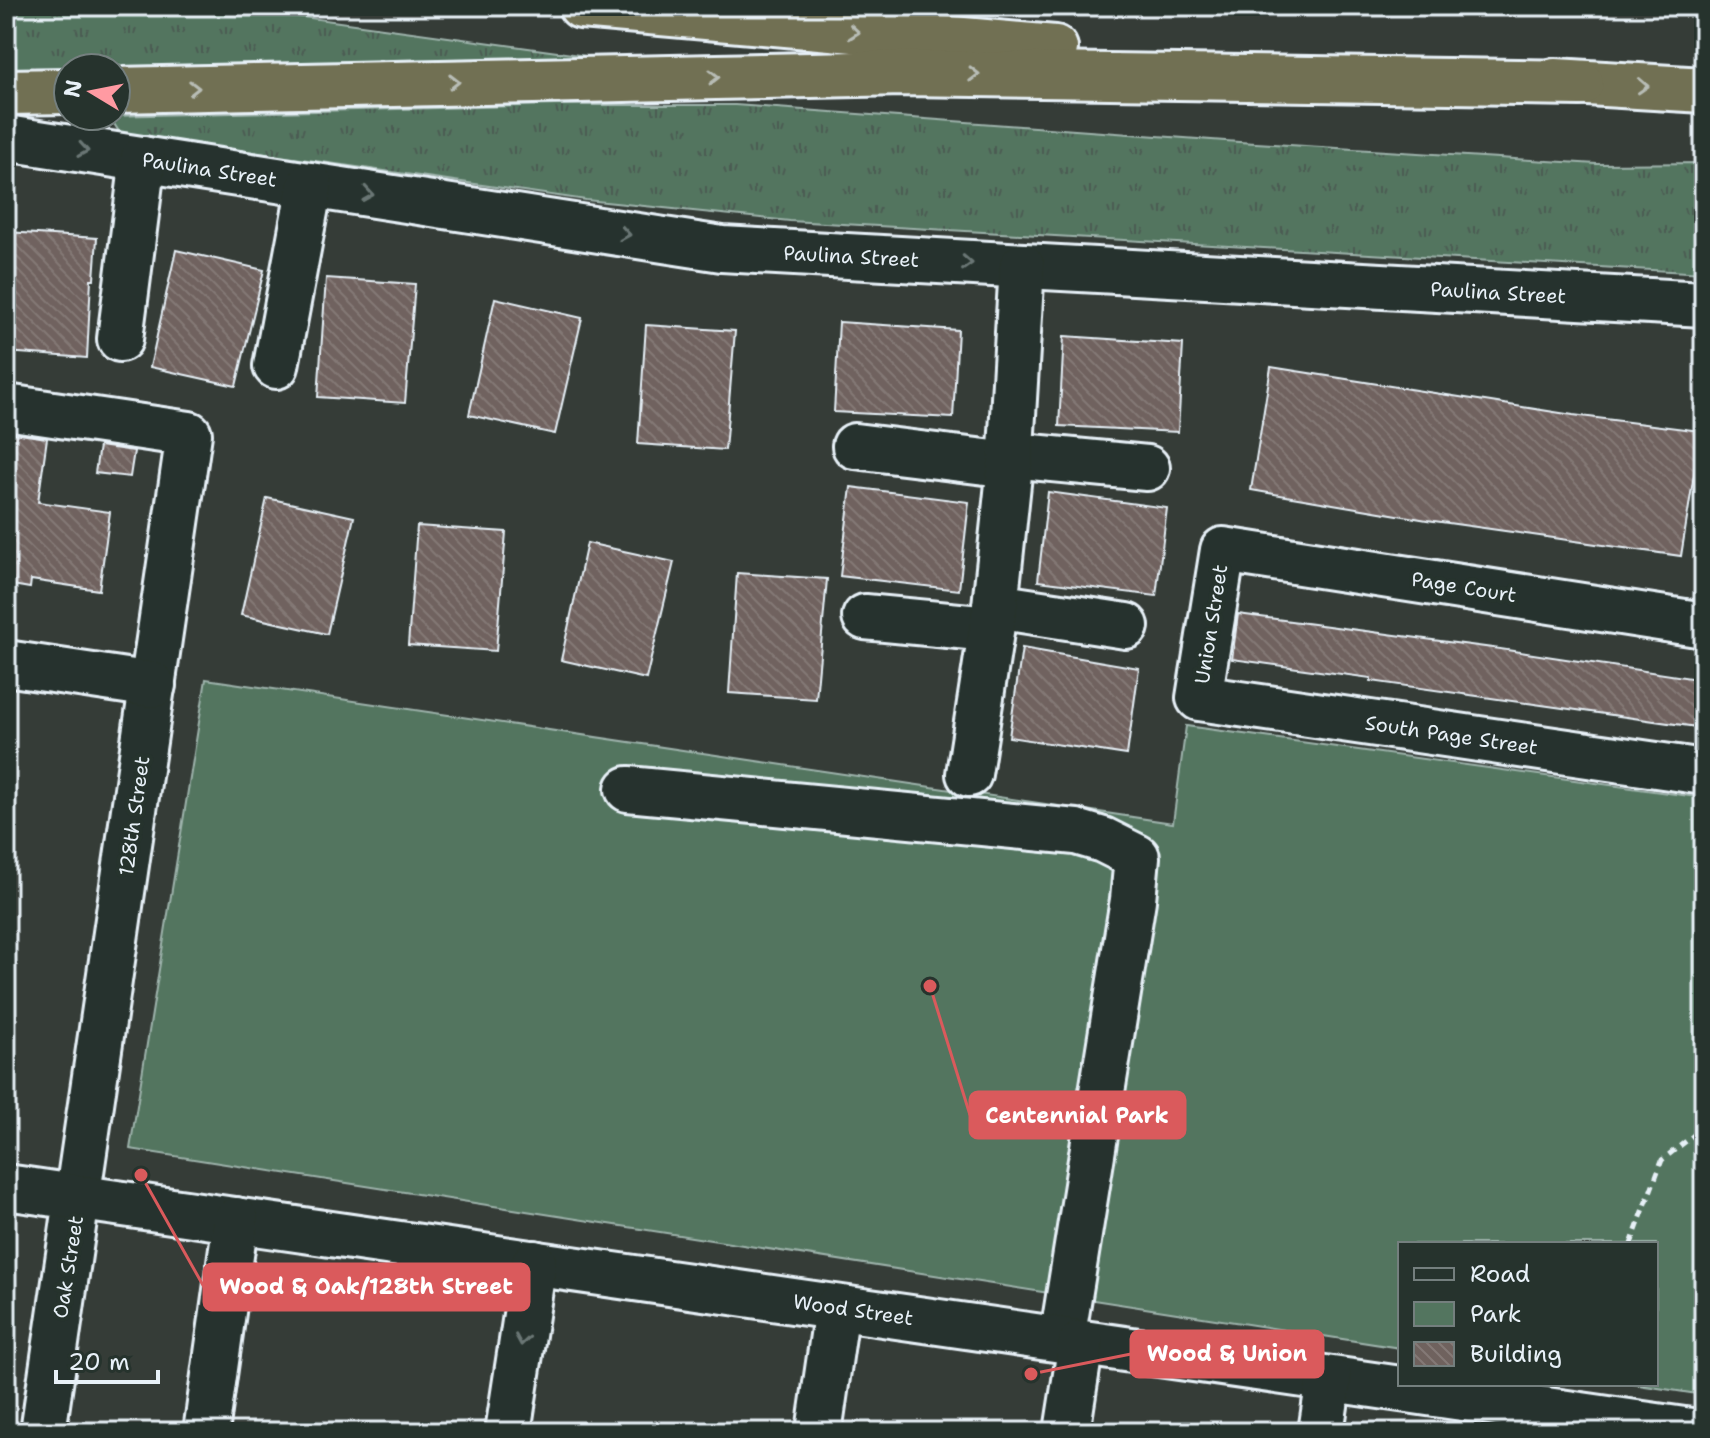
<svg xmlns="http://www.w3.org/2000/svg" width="1710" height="1438" font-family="'Shantell Sans',sans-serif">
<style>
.grass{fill:url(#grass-tufts);stroke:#9eb3ac;stroke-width:2}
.green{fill:#53755f;stroke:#9eb3ac;stroke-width:2}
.building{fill:url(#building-back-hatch);stroke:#e8f1f8;stroke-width:2}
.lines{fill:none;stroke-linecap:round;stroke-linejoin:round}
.minor-casing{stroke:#e8f1f8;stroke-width:50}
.highway-casing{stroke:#e8f1f8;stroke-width:50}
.path{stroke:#e8f1f8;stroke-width:5;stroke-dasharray:8 6;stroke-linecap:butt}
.minor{stroke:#26332d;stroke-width:44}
.highway{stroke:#716f52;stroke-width:44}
.oneway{stroke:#b8bdb6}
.oneway2{stroke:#6a7674}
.labels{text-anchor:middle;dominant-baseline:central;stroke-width:8;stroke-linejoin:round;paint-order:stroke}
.street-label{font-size:20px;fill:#e8f1f8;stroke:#26332d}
.leader{fill:none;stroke:#da5a5c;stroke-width:3}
.callout-dot{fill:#da5a5c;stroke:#26332d;stroke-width:3}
.callout{fill:#da5a5c;stroke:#da5a5c;stroke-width:3}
.callout-label{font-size:22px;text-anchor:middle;font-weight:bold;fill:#fff}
</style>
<defs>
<pattern id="grass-tufts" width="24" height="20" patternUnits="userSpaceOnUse" patternTransform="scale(2)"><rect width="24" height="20" fill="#53755f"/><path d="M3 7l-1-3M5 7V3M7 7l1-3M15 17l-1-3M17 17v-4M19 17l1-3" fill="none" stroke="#4c5c53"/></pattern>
<pattern id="building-back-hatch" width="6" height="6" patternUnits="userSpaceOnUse" patternTransform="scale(2)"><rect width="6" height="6" fill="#6f625e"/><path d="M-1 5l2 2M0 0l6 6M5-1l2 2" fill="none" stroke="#847976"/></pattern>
</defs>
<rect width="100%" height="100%" fill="#353c37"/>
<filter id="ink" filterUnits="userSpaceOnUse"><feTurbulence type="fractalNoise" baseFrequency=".0125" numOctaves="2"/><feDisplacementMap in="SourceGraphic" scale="16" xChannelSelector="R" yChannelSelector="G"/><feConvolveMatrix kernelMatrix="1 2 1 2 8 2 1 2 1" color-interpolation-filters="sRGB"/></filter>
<g filter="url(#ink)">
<g class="grass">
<path d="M6 6H223L645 64 68 68V75H6Z"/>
<path d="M555 105H735L1239 142 1597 164 1704 163V273L790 221 586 200 120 133 109 116Z"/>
</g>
<path class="green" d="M206 679 1173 823 1186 726 1704 798V1395L1632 1384H1656V1244H1400V1348L130 1149Z"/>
<g class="building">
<path d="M7 232 97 238 94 279H91L87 358 6 352Z"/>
<path d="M176 250 264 270 236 386 150 367Z"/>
<path d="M326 278 415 284 405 403 318 397Z"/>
<path d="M495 298 582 318 555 434 469 415Z"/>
<path d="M839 322 958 330 953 418 834 412Z"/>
<path d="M646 325 735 331 725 450 638 444Z"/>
<path d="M1064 336 1183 344 1178 432 1059 426Z"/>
<path d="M1271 367 1573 415 1701 431 1681 556 1427 520 1251 490Z"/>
<path d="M6 432 47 438 38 502 110 512 99 590 31 580 30 588 6 584Z"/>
<path d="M99 446 134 451 130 477 95 473Z"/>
<path d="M851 487 969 502 959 590 840 576Z"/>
<path d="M1048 492 1167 508 1156 596 1038 581Z"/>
<path d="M267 498 354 517 327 634 241 615Z"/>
<path d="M417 526 506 532 496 651 408 645Z"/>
<path d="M587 543 674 562 646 679 561 660Z"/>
<path d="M737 573 827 579 816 699 729 693Z"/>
<path d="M1238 614 1500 649 1704 680V728L1371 681V678L1232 659Z"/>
<path d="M1022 648 1139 668 1127 755 1009 737Z"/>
</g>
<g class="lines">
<g class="minor-casing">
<g id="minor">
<path id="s1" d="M6 138 722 249 1704 304"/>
<path d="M120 339 143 159"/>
<path d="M276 366 310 185"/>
<path d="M6 407 189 434 43 1432"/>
<path d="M855 446 1010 465"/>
<path d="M1011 455 1147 468"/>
<path d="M995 606 1126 626"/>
<path d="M865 617 990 629"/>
<path id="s2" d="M1704 625 1223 550 1199 698 1704 772"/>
<path d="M6 663 153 685"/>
<path d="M969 774 995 606 1010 465 1022 266"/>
<path d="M628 789 1076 832 1103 840 1137 857 1133 900 1062 1340"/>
<path id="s3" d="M6 1187 1698 1432"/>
<path d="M206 1432 236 1220"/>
<path d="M508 1432 534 1263"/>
<path d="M819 1432 837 1308"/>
<path d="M1067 1432 1081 1343"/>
<path d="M1321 1432 1329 1379"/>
</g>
</g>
<g class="highway-casing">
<g id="highway">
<path d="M581 6 1055 48"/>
<path d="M1555 81 1704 90"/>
<path d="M116 90 904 73 1581 83"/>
<path d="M6 92 68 91"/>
</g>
</g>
<path class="path" d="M1631 1244 1662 1160 1704 1127"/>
<use href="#minor" class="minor"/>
<use href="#highway" class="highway"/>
</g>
<defs><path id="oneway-chevron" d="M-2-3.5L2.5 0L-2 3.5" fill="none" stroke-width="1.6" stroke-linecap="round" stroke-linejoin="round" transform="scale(2)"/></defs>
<g class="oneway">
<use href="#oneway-chevron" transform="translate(854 32) rotate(5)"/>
<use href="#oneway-chevron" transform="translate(974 74) rotate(1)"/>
<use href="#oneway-chevron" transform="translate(714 77) rotate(-1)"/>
<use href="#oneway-chevron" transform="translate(454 82) rotate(-1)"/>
<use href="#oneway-chevron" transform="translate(1643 86) rotate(3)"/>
<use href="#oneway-chevron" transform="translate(194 88) rotate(-1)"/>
</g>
<g class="oneway2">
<use href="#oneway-chevron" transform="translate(83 150) rotate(9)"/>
<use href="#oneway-chevron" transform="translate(368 194) rotate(9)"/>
<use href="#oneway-chevron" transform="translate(625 234) rotate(9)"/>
<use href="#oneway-chevron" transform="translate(967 263) rotate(3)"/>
<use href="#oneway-chevron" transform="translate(522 1340) rotate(99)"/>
</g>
</g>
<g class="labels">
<g class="street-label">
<text stroke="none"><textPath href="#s1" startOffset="206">Paulina Street</textPath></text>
<text stroke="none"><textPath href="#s1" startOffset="854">Paulina Street</textPath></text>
<text stroke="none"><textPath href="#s1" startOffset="1502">Paulina Street</textPath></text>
<text transform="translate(1464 587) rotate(9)">Page Court</text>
<text transform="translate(1211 624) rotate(-81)">Union Street</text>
<text stroke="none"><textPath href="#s2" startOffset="892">South Page Street</textPath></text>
<text transform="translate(134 816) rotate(-82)">128th Street</text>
<text transform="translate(68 1267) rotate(-81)">Oak Street</text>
<text stroke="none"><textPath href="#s3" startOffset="856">Wood Street</textPath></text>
</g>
</g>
<path class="leader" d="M930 986L970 1115M141 1175L204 1287M1031 1374L1131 1354"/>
<g class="callout-dot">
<circle cx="930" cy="986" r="8"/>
<circle cx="141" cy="1175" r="8"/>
<circle cx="1031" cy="1374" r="8"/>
</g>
<g class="callout">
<rect x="970" y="1092" width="215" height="46" rx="8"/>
<rect x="204" y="1264" width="325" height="46" rx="8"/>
<rect x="1131" y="1331" width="192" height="46" rx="8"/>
</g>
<g class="callout-label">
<text x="1077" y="1123">Centennial Park</text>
<text x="366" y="1294">Wood &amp; Oak/128th Street</text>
<text x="1227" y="1361">Wood &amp; Union</text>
</g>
<rect width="1710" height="1438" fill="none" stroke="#26332d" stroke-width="32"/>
<rect x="16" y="16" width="1678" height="1406" fill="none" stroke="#e8f1f8" stroke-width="3" filter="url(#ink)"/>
<rect x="1398" y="1242" width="260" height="144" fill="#26332d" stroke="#747f7e" stroke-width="2"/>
<rect x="1414" y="1268" width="40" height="12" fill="#26332d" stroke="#747f7e" stroke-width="2"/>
<text x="1470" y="1282" font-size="24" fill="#e8f1f8">Road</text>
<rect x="1414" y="1302" width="40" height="24" fill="#53755f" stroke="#747f7e" stroke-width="2"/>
<text x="1470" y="1322" font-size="24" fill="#e8f1f8">Park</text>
<rect x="1414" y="1342" width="40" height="24" fill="url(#building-back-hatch)" stroke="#747f7e" stroke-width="2"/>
<text x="1470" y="1362" font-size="24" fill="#e8f1f8">Building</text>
<g transform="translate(92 92) rotate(280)"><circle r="38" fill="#26332d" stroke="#747f7e" stroke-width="2"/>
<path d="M0-6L14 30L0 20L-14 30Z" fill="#ff9aa2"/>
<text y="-12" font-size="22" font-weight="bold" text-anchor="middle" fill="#e8f1f8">N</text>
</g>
<path d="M56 1370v12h102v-12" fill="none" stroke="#e8f1f8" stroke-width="4"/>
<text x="68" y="1370" font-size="24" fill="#e8f1f8" stroke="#26332d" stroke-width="6" paint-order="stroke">20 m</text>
</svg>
